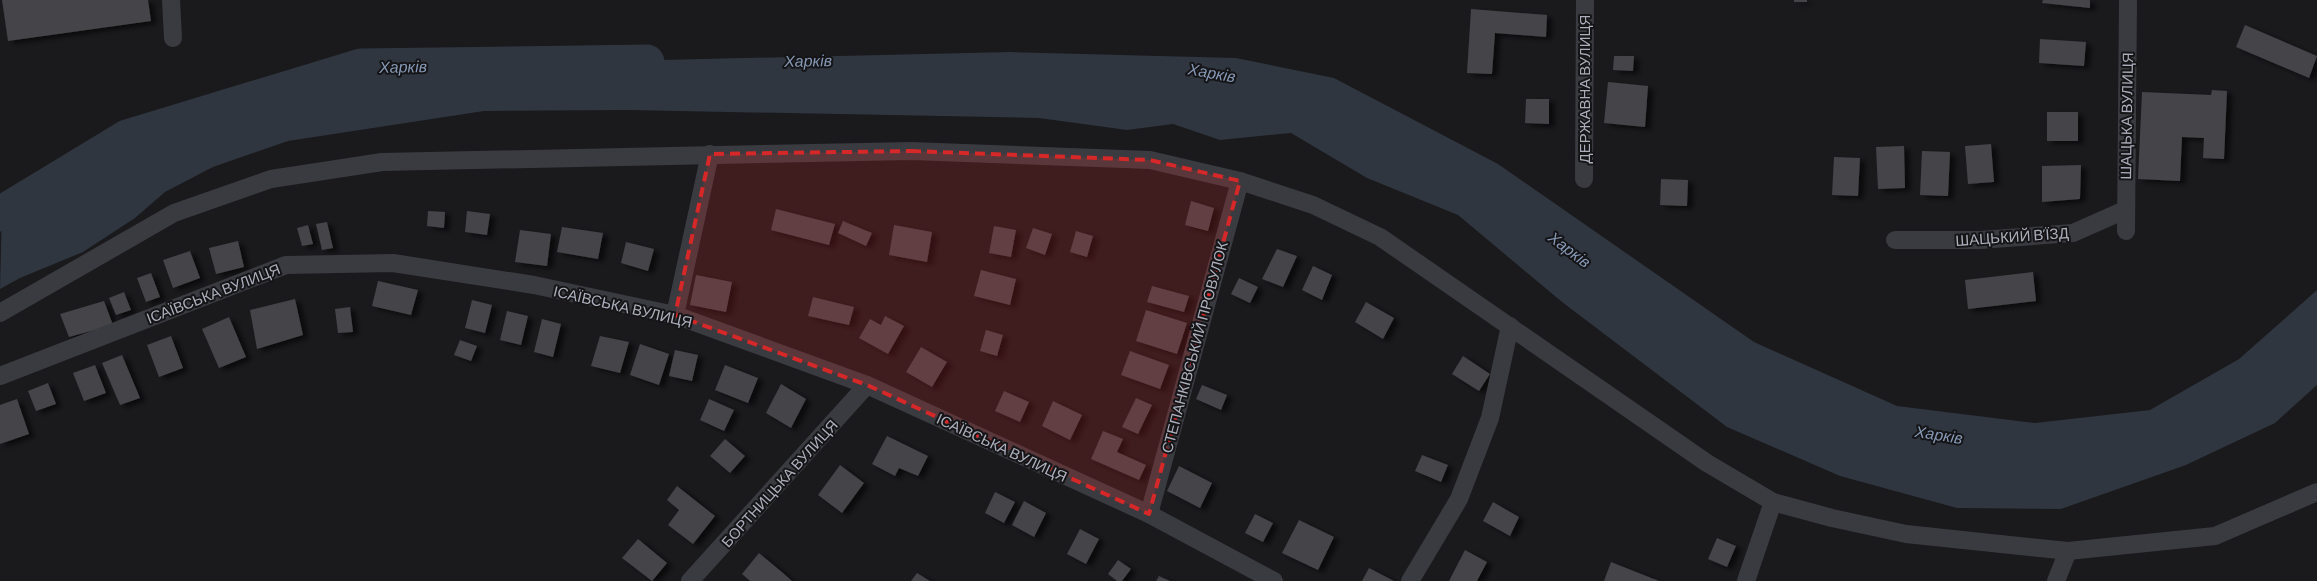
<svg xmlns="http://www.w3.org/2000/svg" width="2317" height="581" font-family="Barlow,sans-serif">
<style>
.water{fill:#2f363f}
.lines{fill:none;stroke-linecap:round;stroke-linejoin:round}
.river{stroke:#2f363f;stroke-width:35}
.building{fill:#444448;filter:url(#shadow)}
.minor{stroke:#3a3b40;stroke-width:18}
.marked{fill:#d62828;fill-opacity:0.2;stroke:#d62828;stroke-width:4;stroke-dasharray:10 6;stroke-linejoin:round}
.labels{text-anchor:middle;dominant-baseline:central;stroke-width:4;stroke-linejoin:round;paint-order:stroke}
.street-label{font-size:15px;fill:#acafbb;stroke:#151417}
.water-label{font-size:16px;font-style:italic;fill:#8598b4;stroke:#151417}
</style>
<defs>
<filter id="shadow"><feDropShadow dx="5.5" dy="3" stdDeviation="2.5" flood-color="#0009"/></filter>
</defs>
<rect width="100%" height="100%" fill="#1a191c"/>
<path class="water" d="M1010 52 1236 58 1334 78 1498 164 1754 342 1897 406 2035 423 2150 410 2239 359 2317 290V385L2275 423 2186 465 2061 509 1957 508 1840 476 1727 427 1562 302 1458 215 1367 178 1291 133 1220 140 1173 124 1127 130 1039 118 629 110 484 111 288 141 213 167 165 192 135 218 83 252 20 278 0 289 2 207 84 173 177 126 334 76 660 60Z"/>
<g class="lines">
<path class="river" d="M0 214 127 137 361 66 647 62"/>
</g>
<g class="building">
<path d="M2 0H148L151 21 8 41Z"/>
<rect x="1794" y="0" width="13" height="2"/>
<path d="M2043 0H2090V8L2042 3Z"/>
<path d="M1471 9 1547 15 1546 37 1495 33 1492 74 1467 73Z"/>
<path d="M2245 25 2317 56 2309 78 2236 47Z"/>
<path d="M2040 39 2086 42 2084 66 2039 63Z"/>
<path d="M1614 56H1634L1633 71 1613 70Z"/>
<path d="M1608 82 1648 86 1645 127 1604 123Z"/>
<path d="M2212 90 2227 91 2224 159 2203 158 2204 138 2182 137 2180 181 2138 179 2142 92 2211 95Z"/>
<path d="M1526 99H1549V124L1525 123Z"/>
<rect x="2047" y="112" width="31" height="29"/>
<path d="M1991 144 1994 182 1968 184 1965 146Z"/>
<path d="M1904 146 1905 188 1878 189 1876 147Z"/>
<path d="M1922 151 1950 152 1948 196 1920 195Z"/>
<path d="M1834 157 1860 158 1858 196 1832 195Z"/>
<path d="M2081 165 2080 199 2042 202V166Z"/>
<path d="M1661 179 1688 180 1687 206 1660 205Z"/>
<path d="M1191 201 1214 208 1208 231 1185 225Z"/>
<path d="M776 209 835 224 829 245 771 230Z"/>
<path d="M428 211 445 212 444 228 427 226Z"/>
<path d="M467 211 490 214 487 235 465 232Z"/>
<path d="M843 221 872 233 866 246 838 233Z"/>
<path d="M327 222 333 248 322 250 316 224Z"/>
<path d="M308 225 313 244 302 246 297 228Z"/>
<path d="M894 225 932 232 927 262 889 255Z"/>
<path d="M994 226 1016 230 1011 257 989 253Z"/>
<path d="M562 227 603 233 598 259 557 252Z"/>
<path d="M1033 228 1052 234 1045 255 1026 248Z"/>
<path d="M520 230 551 234 547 266 515 262Z"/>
<path d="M1076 231 1093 236 1087 257 1070 252Z"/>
<path d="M238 241 244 267 216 274 209 248Z"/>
<path d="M626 242 654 249 648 271 621 263Z"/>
<path d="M1277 249 1297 256 1283 287 1262 279Z"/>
<path d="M190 251 200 278 173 288 163 260Z"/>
<path d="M1313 266 1332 275 1322 300 1302 290Z"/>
<path d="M981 270 1016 279 1010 305 974 296Z"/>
<path d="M2033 272 2036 301 1968 309 1965 280Z"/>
<path d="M151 273 160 297 146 302 137 278Z"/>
<path d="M696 275 732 282 726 312 690 305Z"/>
<path d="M1239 278 1258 287 1250 303 1231 294Z"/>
<path d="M378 281 418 290 411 315 372 306Z"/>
<path d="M1152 286 1189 296 1184 312 1147 302Z"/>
<path d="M124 292 131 310 116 315 109 298Z"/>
<path d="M813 297 854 307 849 325 808 316Z"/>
<path d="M295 299 303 335 257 349 250 310Z"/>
<path d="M472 300 492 305 485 333 465 328Z"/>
<path d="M104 301 113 325 69 337 60 314Z"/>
<path d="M1366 302 1394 318 1383 339 1355 322Z"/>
<path d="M350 307 353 332 338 333 335 309Z"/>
<path d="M1146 310 1187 323 1177 354 1136 341Z"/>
<path d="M507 311 528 316 521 345 500 340Z"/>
<path d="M885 316 904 326 888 354 859 338 870 319 881 325Z"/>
<path d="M229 317 246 357 219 368 202 329Z"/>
<path d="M542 319 561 324 553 357 534 352Z"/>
<path d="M986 330 1003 335 997 356 980 351Z"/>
<path d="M171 336 183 368 159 377 147 345Z"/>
<path d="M600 336 629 342 620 373 591 366Z"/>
<path d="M460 340 477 346 471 361 454 355Z"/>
<path d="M640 344 669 354 659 385 630 375Z"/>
<path d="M921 347 947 362 932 387 906 372Z"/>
<path d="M675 350 698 355 692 381 669 376Z"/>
<path d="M1130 351 1169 365 1160 389 1121 375Z"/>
<path d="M122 355 140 398 120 405 102 363Z"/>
<path d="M1463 356 1490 374 1479 391 1452 374Z"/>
<path d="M95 365 106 393 84 401 73 373Z"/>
<path d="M725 365 758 378 748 403 715 390Z"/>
<path d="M48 383 56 404 36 411 28 391Z"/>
<path d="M781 384 806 399 791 428 766 413Z"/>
<path d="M1202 385 1227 395 1221 410 1196 399Z"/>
<path d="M1004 391 1029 402 1020 422 995 411Z"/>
<path d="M1136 398 1152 405 1138 434 1122 427Z"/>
<path d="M17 399 29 434 0 444V405Z"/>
<path d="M709 399 734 410 724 431 700 420Z"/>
<path d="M1053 401 1082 415 1070 440 1042 426Z"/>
<path d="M1103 431 1123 439 1117 452 1146 465 1139 480 1091 459Z"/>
<path d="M887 436 928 456 918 476 899 468 895 476 872 464Z"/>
<path d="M725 439 745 456 730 473 710 456Z"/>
<path d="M1422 455 1448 465 1441 482 1415 471Z"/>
<path d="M840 465 864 483 842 513 818 495Z"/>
<path d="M1179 466 1212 483 1200 508 1167 491Z"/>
<path d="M677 486 715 516 693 544 668 525 679 510 667 500Z"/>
<path d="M995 492 1015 502 1004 523 985 513Z"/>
<path d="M1024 501 1046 513 1034 537 1012 525Z"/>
<path d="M1493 502 1519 517 1510 536 1483 521Z"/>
<path d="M1255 514 1273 523 1263 542 1245 533Z"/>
<path d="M1299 520 1334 537 1318 570 1282 553Z"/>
<path d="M1080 529 1099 539 1086 564 1067 554Z"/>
<path d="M1717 538 1736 546 1727 567 1708 559Z"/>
<path d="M638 539 667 563 652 581 622 558Z"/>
<path d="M1465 550 1487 562 1477 581H1449Z"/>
<path d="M759 553 783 573 792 581H750L742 574Z"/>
<path d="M1118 560 1131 569 1122 581H1117L1108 574Z"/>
<path d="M1611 562 1659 581H1604Z"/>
<path d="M1369 568 1394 581H1362Z"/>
<path d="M917 573 930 581H911Z"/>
<path d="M1159 576 1170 581H1156Z"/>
</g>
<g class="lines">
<g class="minor">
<path d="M171 0 173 38"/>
<path d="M1584 179 1585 0"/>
<path d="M2126 231 2128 0"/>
<path d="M1895 240H1980L2073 233 2125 210"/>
<path d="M0 313 174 213 271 179 382 162 911 151 1150 160 1240 181 1313 205 1380 237 1707 463 1773 502 1832 518 1906 534 2068 551"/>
<path d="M675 315 710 154"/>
<path d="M0 376 286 265 393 263 534 285 675 315 867 385 1149 514 1274 581"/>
<path d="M1149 514 1240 181"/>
<path d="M690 581 867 385"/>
<path d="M1410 581 1459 499 1490 418 1510 326"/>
<path d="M1746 581 1773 502"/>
<path d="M2056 581 2068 551 2215 536 2317 492"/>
</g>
</g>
<path class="marked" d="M911 151 1150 160 1240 181 1149 514 867 385 675 315 710 154Z"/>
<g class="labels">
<g class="street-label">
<text transform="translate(1584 89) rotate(-90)">ДЕРЖАВНА ВУЛИЦЯ</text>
<text transform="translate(2126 116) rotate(-89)">ШАЦЬКА ВУЛИЦЯ</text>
<text transform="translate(2012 236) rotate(-4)">ШАЦЬКИЙ В’ЇЗД</text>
<text transform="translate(213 293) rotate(-21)">ІСАЇВСЬКА ВУЛИЦЯ</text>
<text transform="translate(623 306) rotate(13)">ІСАЇВСЬКА ВУЛИЦЯ</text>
<text transform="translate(1194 347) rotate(-75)">СТЕПАНКІВСЬКИЙ ПРОВУЛОК</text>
<text transform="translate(1002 447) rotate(25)">ІСАЇВСЬКА ВУЛИЦЯ</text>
<text transform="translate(779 483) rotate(-48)">БОРТНИЦЬКА ВУЛИЦЯ</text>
</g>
<g class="water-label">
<text transform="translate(808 60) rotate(-1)">Харків</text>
<text transform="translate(403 66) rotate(-1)">Харків</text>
<text transform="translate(1212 72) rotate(10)">Харків</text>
<text transform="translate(1570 249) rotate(37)">Харків</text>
<text transform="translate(1939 434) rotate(9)">Харків</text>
</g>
</g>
</svg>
